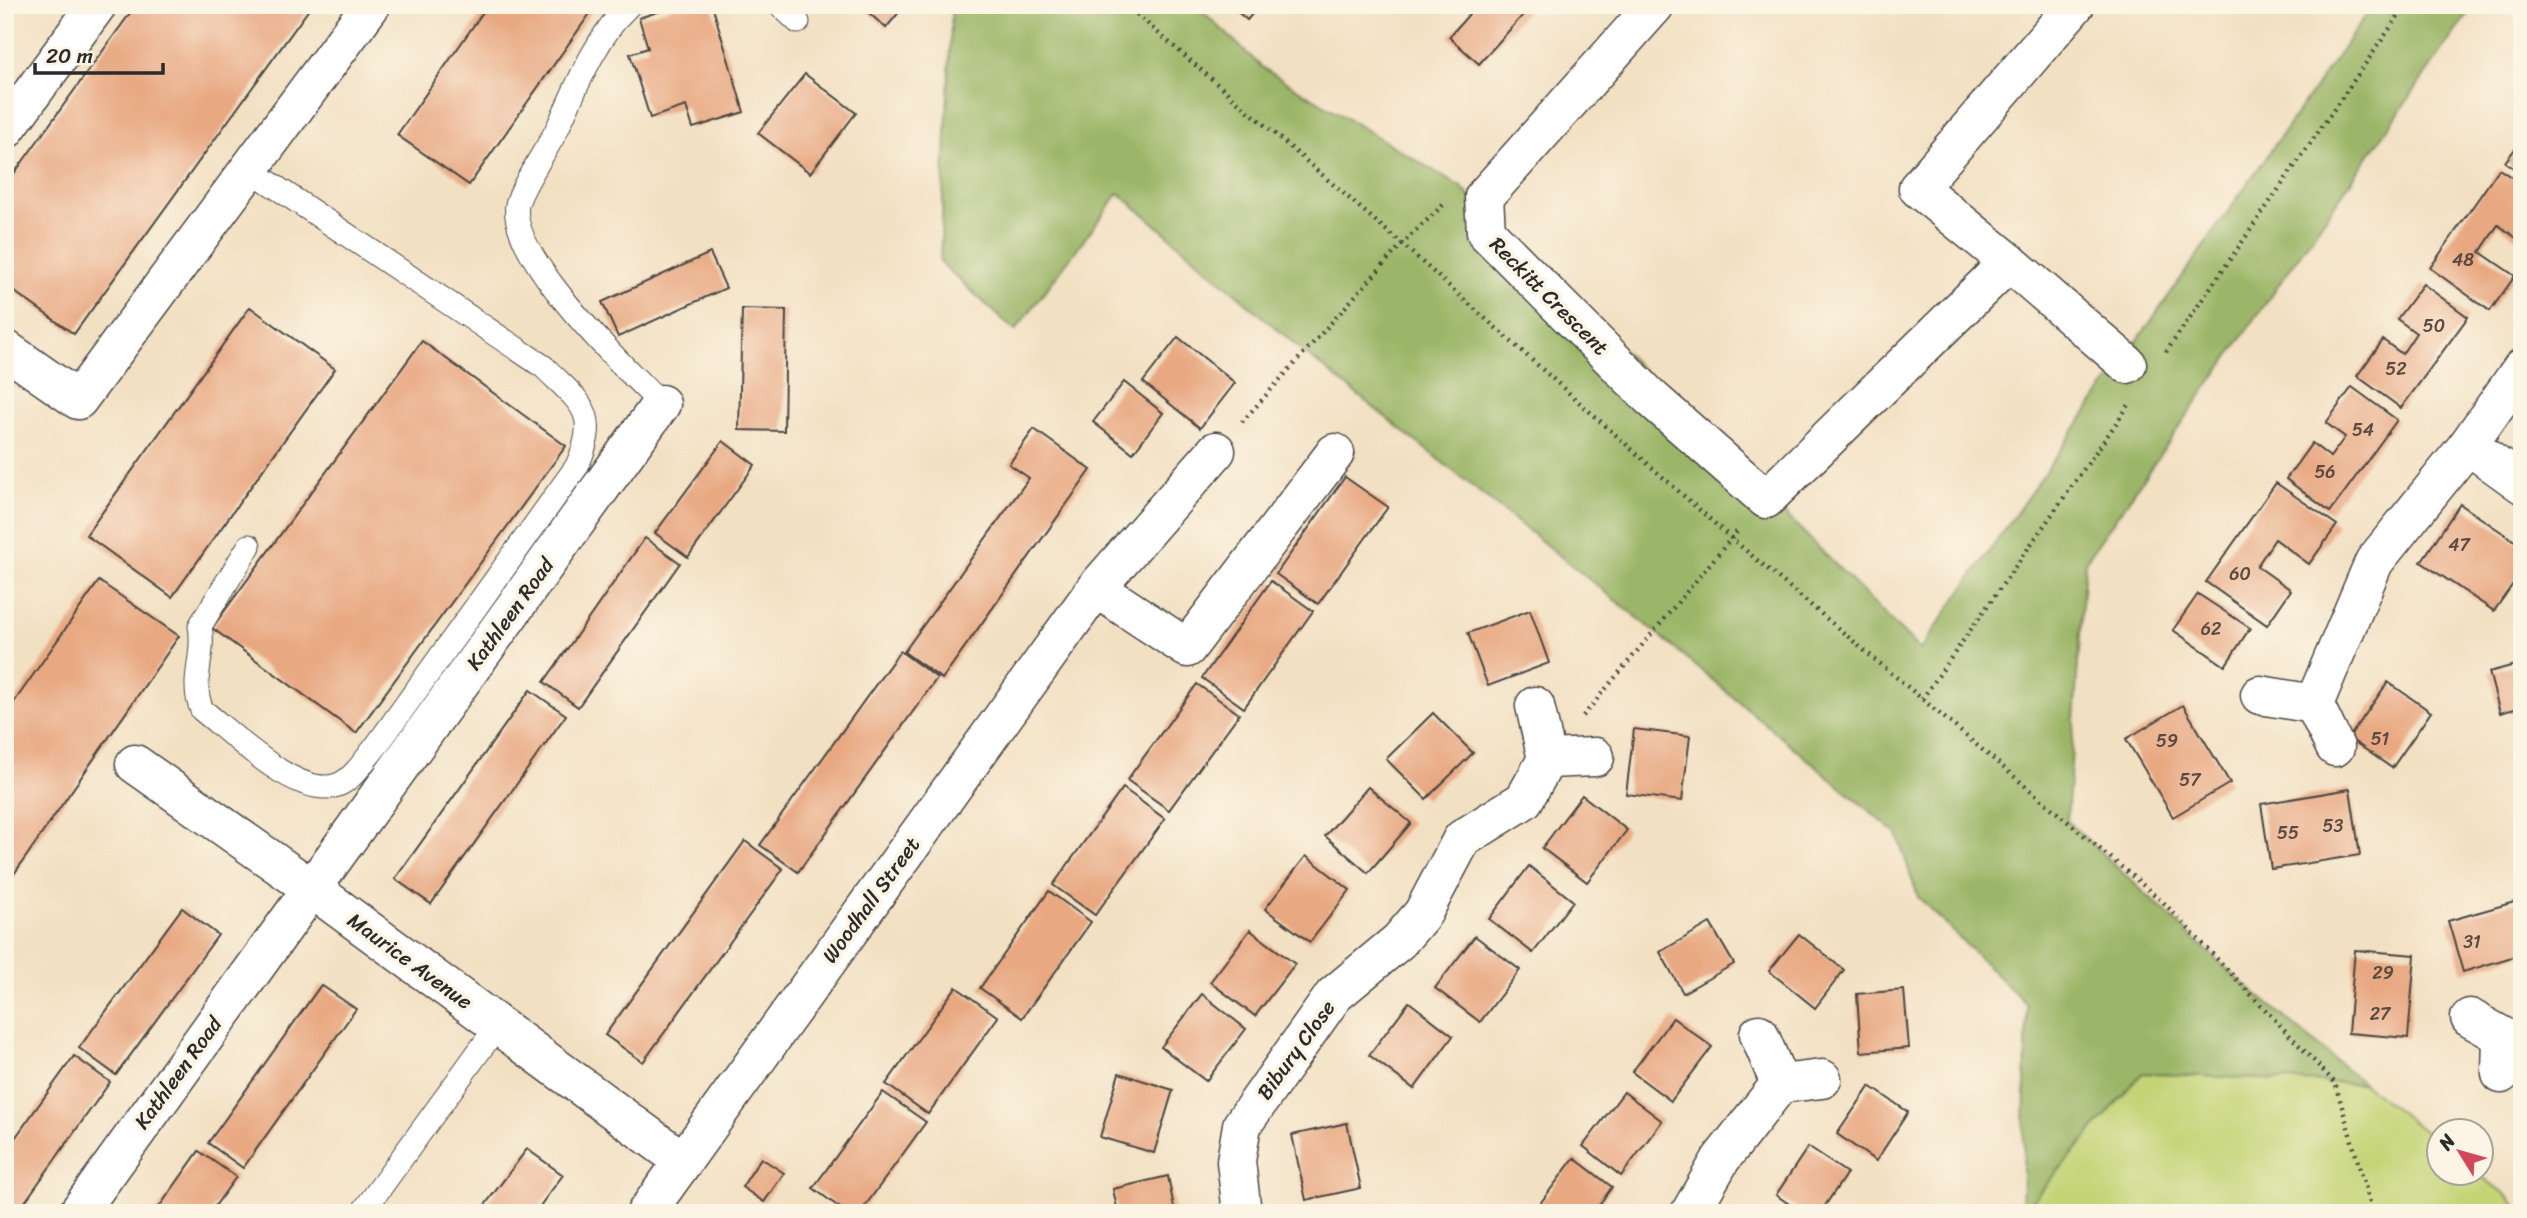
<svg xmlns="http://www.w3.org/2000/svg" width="2527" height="1218" font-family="Sriracha,sans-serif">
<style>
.green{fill:#c4d477;stroke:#788051;stroke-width:2}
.forest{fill:#9bb668;stroke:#63704a;stroke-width:2}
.building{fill:#e8a882}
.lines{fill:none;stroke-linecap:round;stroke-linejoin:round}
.lane-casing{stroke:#494642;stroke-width:25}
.street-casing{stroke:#494642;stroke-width:41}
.path{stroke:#494642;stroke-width:4.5;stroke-dasharray:2 5;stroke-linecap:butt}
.lane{stroke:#fff;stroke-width:23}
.street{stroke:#fff;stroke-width:38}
.labels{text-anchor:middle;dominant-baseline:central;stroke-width:7;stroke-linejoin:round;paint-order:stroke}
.number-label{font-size:18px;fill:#5a4a41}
.street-label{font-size:21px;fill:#2b2b2b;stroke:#fcf5e5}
</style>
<rect width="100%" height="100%" fill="#fcf5e5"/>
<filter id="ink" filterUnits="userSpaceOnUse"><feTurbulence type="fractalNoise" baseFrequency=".0143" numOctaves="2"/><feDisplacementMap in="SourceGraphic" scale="14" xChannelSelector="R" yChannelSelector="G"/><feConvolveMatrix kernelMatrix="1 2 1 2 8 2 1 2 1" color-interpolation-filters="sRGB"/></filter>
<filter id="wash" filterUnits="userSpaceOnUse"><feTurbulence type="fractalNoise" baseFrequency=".00686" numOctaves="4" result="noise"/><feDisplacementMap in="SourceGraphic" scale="28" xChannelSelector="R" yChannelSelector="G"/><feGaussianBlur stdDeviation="1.57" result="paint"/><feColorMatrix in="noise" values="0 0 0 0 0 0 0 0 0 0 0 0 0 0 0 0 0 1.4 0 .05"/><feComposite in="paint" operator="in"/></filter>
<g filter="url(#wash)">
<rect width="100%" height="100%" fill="#f2e0c2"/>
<path class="green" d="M2142 1073 2364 1084 2439 1143 2440 1172 2477 1173 2509 1197 2522 1213H2022Z"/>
<path class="forest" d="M952 5H1196L1263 68 1461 187 1920 650 2373 5H2474L2085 562 2067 821 2230 972 2364 1084 2142 1073 2022 1213 2027 1005 1918 897 1897 834 1654 631 1305 353 1119 193 1015 331 940 262Z"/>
<g id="blocks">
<g class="building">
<path d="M136 5H312L74 334 5 285V186Z"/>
<path d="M488 5H596L469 185 397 135Z"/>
<path d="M679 5H712L744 112 693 128 686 106 650 118 630 54 648 48 639 18Z"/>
<path d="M860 5H905L886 28Z"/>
<path d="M1230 5H1260L1247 20Z"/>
<path d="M1477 5H1532L1479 64 1449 37Z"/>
<path d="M805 74 856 113 810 173 758 133Z"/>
<path d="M2522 140V174L2505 162Z"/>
<path d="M2499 169 2522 184V242L2498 225 2480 252 2515 276 2490 311 2430 268Z"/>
<path d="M710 253 726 288 618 337 602 302Z"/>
<path d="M2423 284 2468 317 2401 408 2357 376 2383 340 2402 354 2416 333 2397 319Z"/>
<path d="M250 307 335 369 172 597 86 535Z"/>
<path d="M742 309 786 310 784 431 739 430Z"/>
<path d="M1178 337 1235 383 1200 428 1143 382Z"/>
<path d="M422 341 566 446 356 733 212 628Z"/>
<path d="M1124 382 1163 413 1133 453 1093 422Z"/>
<path d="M2352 387 2397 420 2330 512 2286 479 2312 443 2330 457 2345 437 2326 423Z"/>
<path d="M1034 429 1091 470 942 679 904 652 1029 478 1009 464Z"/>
<path d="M723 441 755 465 688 557 655 533Z"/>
<path d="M1345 477 1388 507 1318 604 1276 574Z"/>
<path d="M2276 483 2337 525 2309 564 2275 539 2257 566 2291 590 2267 625 2206 582Z"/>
<path d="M2460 504 2522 546V571L2494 611 2421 562Z"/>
<path d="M645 538 680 563 578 707 544 682Z"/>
<path d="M99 581 179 636 5 887V715Z"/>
<path d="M1271 581 1313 611 1244 708 1202 678Z"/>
<path d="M2198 594 2250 628 2225 666 2173 630Z"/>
<path d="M1530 610 1549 663 1488 686 1468 633Z"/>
<path d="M900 651 937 678 798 872 760 845Z"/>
<path d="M2522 663V707L2500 713 2489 672Z"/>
<path d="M2388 682 2431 712 2392 768 2349 738Z"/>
<path d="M1197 684 1239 714 1169 810 1127 780Z"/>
<path d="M530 690 566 715 431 904 395 879Z"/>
<path d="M2183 705 2230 783 2173 817 2126 739Z"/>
<path d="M1433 713 1473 753 1426 799 1386 759Z"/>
<path d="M1634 729 1690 736 1682 801 1626 794Z"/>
<path d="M1368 787 1411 823 1368 873 1325 836Z"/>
<path d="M1123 788 1165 819 1095 915 1053 885Z"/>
<path d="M2350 789 2360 855 2271 869 2261 804Z"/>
<path d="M1582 795 1627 830 1587 882 1542 848Z"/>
<path d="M745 841 783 869 643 1062 605 1035Z"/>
<path d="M1306 856 1350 890 1310 942 1265 909Z"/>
<path d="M1529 866 1573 901 1533 953 1489 919Z"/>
<path d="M1049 891 1091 922 1022 1018 980 988Z"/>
<path d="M2518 901 2522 915V954L2463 972 2448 921Z"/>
<path d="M182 908 218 935 116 1075 79 1048Z"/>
<path d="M1710 923 1734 964 1683 993 1660 952Z"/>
<path d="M1250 930 1295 964 1255 1016 1210 982Z"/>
<path d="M1799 934 1844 970 1815 1008 1769 971Z"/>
<path d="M1475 936 1520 970 1480 1022 1435 988Z"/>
<path d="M2355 950 2415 955 2408 1038 2348 1033Z"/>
<path d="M321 985 356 1009 243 1168 208 1143Z"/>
<path d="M956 987 998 1017 928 1114 886 1084Z"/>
<path d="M1904 990 1909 1048 1861 1052 1857 994Z"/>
<path d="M1202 994 1246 1029 1206 1081 1161 1047Z"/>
<path d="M1409 1002 1453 1036 1414 1089 1369 1055Z"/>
<path d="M1673 1018 1712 1047 1671 1101 1632 1072Z"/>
<path d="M74 1056 110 1082 17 1213H5V1152Z"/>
<path d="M1119 1073 1173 1090 1154 1153 1100 1137Z"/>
<path d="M1870 1086 1908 1112 1876 1161 1837 1134Z"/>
<path d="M883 1092 926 1122 860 1213H847L813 1188Z"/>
<path d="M1624 1092 1662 1121 1621 1176 1583 1146Z"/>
<path d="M1347 1123 1361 1188 1306 1200 1292 1135Z"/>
<path d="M1808 1147 1847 1173 1820 1213H1802L1776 1195Z"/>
<path d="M527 1149 563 1175 545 1199 535 1213H479Z"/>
<path d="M199 1151 236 1177 210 1213H155Z"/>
<path d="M761 1158 784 1173 764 1202 742 1187Z"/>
<path d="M1574 1158 1612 1187 1593 1213H1533Z"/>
<path d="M1168 1176 1175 1213H1118L1113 1189Z"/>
</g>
</g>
</g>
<g filter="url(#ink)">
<use href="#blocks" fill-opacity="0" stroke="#494642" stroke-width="2"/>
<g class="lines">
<g class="lane-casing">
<g id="lane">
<path d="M629 5C597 36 577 85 559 125 551 144 520 187 517 205 508 256 626 369 661 404"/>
<path d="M780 5 798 22"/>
<path d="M249 546 200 626C206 656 189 681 202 710 233 734 300 802 340 784 355 777 366 758 377 745L577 466C601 412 581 404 544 367L249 169"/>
<path d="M362 1213 498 1025"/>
</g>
</g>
<g class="street-casing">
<g id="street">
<path d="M1655 5 1484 197 1486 232 1650 397 1766 499 2009 262 1918 188 2075 5"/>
<path d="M5 130 97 5"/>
<path d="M2009 262 2127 364"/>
<path d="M5 349 78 400 371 5"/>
<path d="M2468 445 2522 484"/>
<path d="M1096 588 1187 648 1335 453"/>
<path d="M2260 695 2314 704 2335 747"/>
<path d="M2314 704 2374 562 2468 445 2522 368"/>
<path d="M1535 706 1547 759 1595 757"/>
<path d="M135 764 311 888 683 1161"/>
<path d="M2470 1018 2502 1036 2501 1074"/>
<path d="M1759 1034 1780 1084 1822 1079"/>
<path d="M78 1213 661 404"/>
<path d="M646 1213 1096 588 1216 451"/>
<path d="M1242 1213 1236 1161 1242 1125 1334 995 1399 941 1423 913 1462 839 1524 800 1547 759"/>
<path d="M1690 1213 1721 1159 1780 1084"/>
</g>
</g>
<g class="path">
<path d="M1126 5 1402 244 1731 538 2163 902 2335 1083 2373 1213"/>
<path d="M2166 352 2406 5"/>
<path d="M1242 422 1402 244 1443 205"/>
<path d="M1922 699 2129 405"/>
<path d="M1583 716 1739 529"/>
</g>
<use href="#lane" class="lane"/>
<use href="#street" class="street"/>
</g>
</g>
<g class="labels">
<g class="number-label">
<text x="2463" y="260">48</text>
<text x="2434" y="326">50</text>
<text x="2396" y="369">52</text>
<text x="2363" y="430">54</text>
<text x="2325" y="472">56</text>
<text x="2459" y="545">47</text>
<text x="2240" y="574">60</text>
<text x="2211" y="629">62</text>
<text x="2380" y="739">51</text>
<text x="2167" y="741">59</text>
<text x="2190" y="780">57</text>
<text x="2333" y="826">53</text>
<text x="2288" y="833">55</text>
<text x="2472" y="942">31</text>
<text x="2383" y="973">29</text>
<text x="2380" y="1014">27</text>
</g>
<g class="street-label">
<text transform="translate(1549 296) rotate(45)">Reckitt Crescent</text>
<text transform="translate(510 614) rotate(-54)">Kathleen Road</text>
<text transform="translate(871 900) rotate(-54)">Woodhall Street</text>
<text transform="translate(410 961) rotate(36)">Maurice Avenue</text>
<text transform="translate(1296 1050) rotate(-54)">Bibury Close</text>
<text transform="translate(178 1073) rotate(-54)">Kathleen Road</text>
</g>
</g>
<rect width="2527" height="1218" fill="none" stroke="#fcf5e5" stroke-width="28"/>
<g transform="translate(2460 1152) rotate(307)"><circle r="33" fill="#fcf5e5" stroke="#a8a49b" stroke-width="2"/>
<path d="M0-5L12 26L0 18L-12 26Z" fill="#d1495b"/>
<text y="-10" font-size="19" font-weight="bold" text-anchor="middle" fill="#2b2b2b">N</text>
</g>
<path d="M35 63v10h128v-10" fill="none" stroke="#2b2b2b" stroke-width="3.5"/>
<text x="46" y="63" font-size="21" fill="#2b2b2b" stroke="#fcf5e5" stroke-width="5" paint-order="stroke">20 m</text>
</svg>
